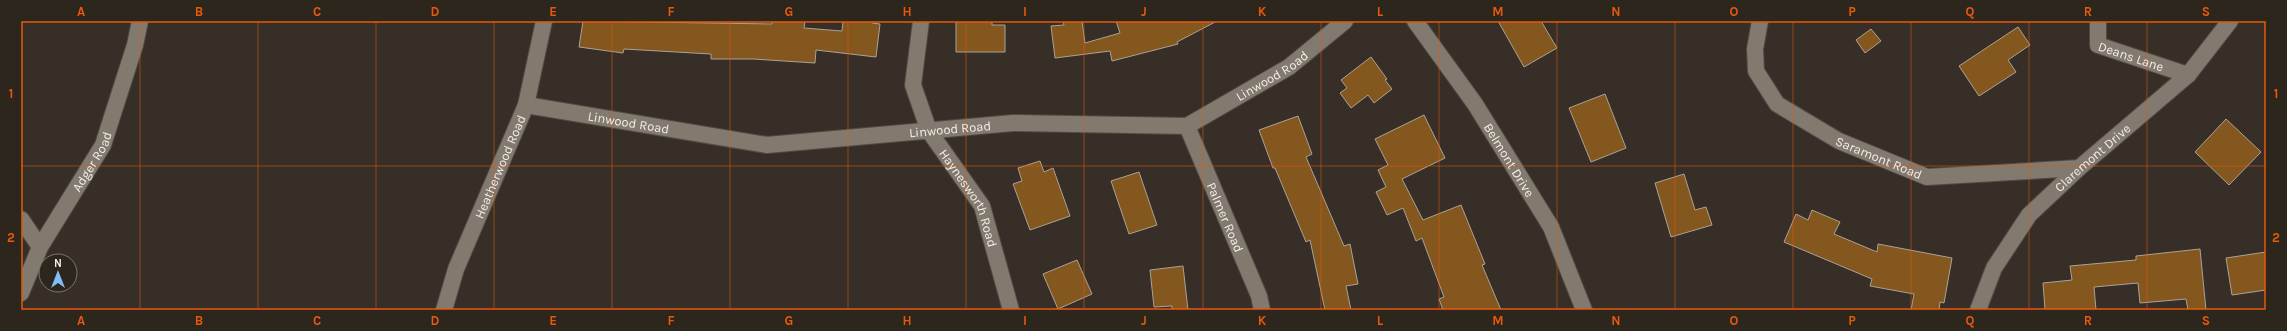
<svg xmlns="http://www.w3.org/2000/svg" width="2287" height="331" font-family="Karla,sans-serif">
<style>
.building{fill:#83571e;stroke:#aba297}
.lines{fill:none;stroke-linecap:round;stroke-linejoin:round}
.minor-casing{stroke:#524b43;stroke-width:18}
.minor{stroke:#82796f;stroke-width:16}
.grid{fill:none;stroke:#e8590c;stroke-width:1;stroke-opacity:0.55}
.labels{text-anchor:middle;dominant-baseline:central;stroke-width:3;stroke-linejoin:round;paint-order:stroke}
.street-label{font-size:13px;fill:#f3eee8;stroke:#2d261d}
.neatline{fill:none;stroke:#e8590c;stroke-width:1.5}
.grid-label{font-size:13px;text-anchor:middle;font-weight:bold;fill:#e8590c}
</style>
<rect width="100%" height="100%" fill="#372f27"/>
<g class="building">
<path d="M583 21 772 24V21H805L804 28 842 31 843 21H872V23L880 24 876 57 816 50 815 63 753 59H711V54L624 49 623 53 579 47Z"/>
<path d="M956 21H992V25H1005V52H956Z"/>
<path d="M1063 21H1082L1085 43 1120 33 1116 21H1217L1177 42 1178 44 1112 61 1110 51 1055 58 1051 26 1064 25Z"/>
<path d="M1498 21H1541L1557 48 1524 67Z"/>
<path d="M2018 27 2030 45 2008 60 2016 72 1979 96 1959 66Z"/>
<path d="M1871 29 1881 41 1865 53 1856 40Z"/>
<path d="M1371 57 1387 79 1385 80 1392 89 1374 103 1368 95 1351 108 1340 93 1347 88 1341 80Z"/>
<path d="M1605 94 1626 148 1591 162 1569 108Z"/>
<path d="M1424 115 1445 158 1402 179 1423 220 1461 205 1485 264 1482 265 1501 310H1443L1439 299 1444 297 1422 238 1416 241 1403 208 1387 215 1376 192 1386 187 1378 170 1388 165 1375 139Z"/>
<path d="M1298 116 1312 154 1306 157 1344 246 1350 244 1358 284 1346 286 1351 310H1325L1310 240 1306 242 1275 168H1273L1259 130Z"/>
<path d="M2226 119 2261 152 2229 185 2195 152Z"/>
<path d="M1040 161 1044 172 1053 168 1070 216 1030 230 1013 184 1022 181 1018 168Z"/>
<path d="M1139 172 1157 225 1129 234 1111 181Z"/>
<path d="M1684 174 1695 210 1706 207 1712 225 1671 237 1655 183Z"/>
<path d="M1812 210 1840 222 1834 234 1877 252 1878 244 1952 258 1944 303 1940 302 1939 310H1911L1914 294 1870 286 1872 279 1784 242 1796 214 1808 220Z"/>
<path d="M2200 249 2206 310H2188L2186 299 2140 303 2138 283 2094 287 2096 310H2045L2043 283 2072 280 2070 266 2136 260V256Z"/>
<path d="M2266 252V290L2232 295 2226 258Z"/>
<path d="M1077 260 1092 294 1058 309 1043 274Z"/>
<path d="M1183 266 1188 310H1172V306L1154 307 1150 270Z"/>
</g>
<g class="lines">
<g class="minor-casing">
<g id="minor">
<path id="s1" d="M921 21 913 85 929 131 982 206 1011 310"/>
<path id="s2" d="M1415 21 1475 104 1551 227 1584 310"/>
<path id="s3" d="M1760 21 1755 49 1756 71 1777 104 1839 141 1927 177 2079 168"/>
<path id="s4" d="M2098 21V45L2188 75"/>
<path id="s5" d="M526 105 767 145 1013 123 1187 126 1289 67 1345 21"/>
<path id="s6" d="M1187 126 1259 296 1262 310"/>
<path d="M21 219 40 247"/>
<path id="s7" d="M21 293 40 247 103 145 135 45 140 21"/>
<path id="s8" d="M444 310 456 269 526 105 544 21"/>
<path id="s9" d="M1978 310 1994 268 2029 215 2079 168 2188 75 2230 21"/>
</g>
</g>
<use href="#minor" class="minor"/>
</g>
<path class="grid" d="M140 21V310M258 21V310M376 21V310M494 21V310M612 21V310M730 21V310M848 21V310M966 21V310M1084 21V310M1203 21V310M1321 21V310M1439 21V310M1557 21V310M1675 21V310M1793 21V310M1911 21V310M2029 21V310M2147 21V310M21 166H2266"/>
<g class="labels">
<g class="street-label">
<text stroke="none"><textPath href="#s4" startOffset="59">Deans Lane</textPath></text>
<text stroke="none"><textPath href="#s5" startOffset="764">Linwood Road</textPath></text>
<text stroke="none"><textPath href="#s5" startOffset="104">Linwood Road</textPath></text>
<text stroke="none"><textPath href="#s5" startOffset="428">Linwood Road</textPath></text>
<text stroke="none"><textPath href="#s3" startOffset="205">Saramont Road</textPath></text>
<text stroke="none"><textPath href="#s9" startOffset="194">Claremont Drive</textPath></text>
<text stroke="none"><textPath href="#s2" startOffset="168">Belmont Drive</textPath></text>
<text stroke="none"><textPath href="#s7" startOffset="150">Adger Road</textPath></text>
<text stroke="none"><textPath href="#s8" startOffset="154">Heatherwood Road</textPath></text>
<text stroke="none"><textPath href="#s1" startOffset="192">Haynesworth Road</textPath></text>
<text stroke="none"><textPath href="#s6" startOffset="99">Palmer Road</textPath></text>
</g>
</g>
<rect width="2287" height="331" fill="none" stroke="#2d261d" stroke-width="44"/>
<g transform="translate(58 273)"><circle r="19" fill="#2d261d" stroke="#7c766e"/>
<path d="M0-3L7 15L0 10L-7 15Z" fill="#81bdfa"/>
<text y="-6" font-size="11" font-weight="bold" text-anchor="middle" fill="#f3eee8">N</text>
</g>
<rect x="22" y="22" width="2243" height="287" class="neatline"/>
<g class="grid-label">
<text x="81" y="16">A</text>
<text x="199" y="16">B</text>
<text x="317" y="16">C</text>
<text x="435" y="16">D</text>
<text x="553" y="16">E</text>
<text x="671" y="16">F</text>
<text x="789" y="16">G</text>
<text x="907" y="16">H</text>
<text x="1025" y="16">I</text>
<text x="1144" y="16">J</text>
<text x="1262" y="16">K</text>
<text x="1380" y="16">L</text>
<text x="1498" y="16">M</text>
<text x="1616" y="16">N</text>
<text x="1734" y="16">O</text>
<text x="1852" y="16">P</text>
<text x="1970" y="16">Q</text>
<text x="2088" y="16">R</text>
<text x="2206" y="16">S</text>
<text x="11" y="98">1</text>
<text x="2276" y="98">1</text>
<text x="11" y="242">2</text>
<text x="2276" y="242">2</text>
<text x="81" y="325">A</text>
<text x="199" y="325">B</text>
<text x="317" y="325">C</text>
<text x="435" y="325">D</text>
<text x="553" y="325">E</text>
<text x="671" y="325">F</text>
<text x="789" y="325">G</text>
<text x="907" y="325">H</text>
<text x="1025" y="325">I</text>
<text x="1144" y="325">J</text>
<text x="1262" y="325">K</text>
<text x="1380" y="325">L</text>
<text x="1498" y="325">M</text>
<text x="1616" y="325">N</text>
<text x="1734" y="325">O</text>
<text x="1852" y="325">P</text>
<text x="1970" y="325">Q</text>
<text x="2088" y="325">R</text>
<text x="2206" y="325">S</text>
</g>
</svg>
